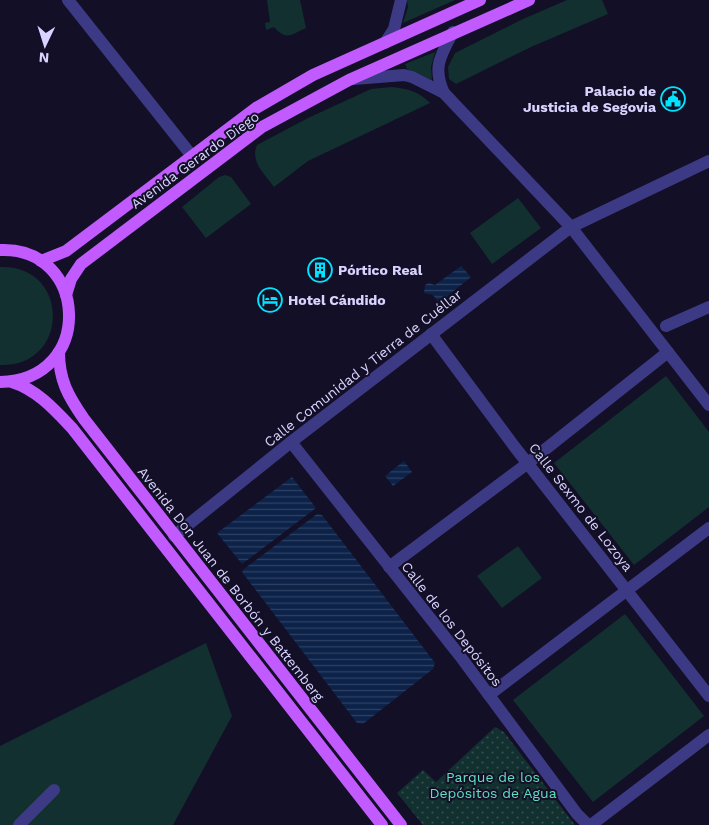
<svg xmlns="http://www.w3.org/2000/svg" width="709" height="825" font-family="'Work Sans',sans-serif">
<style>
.green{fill:#12302f}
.park{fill:url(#park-dots)}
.water{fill:url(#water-rules)}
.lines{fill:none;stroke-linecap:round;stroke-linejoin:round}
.street{stroke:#3d3a85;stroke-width:12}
.primary{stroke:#c25bff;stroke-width:12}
.labels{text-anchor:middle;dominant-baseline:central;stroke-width:4;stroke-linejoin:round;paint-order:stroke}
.poi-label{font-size:14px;font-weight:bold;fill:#d9d4ff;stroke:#130f26;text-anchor:start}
.street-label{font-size:14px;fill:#d9d4ff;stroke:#130f26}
.park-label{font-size:14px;fill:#5fe0c0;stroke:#130f26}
</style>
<defs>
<pattern id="park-dots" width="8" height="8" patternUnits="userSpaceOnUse" patternTransform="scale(1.25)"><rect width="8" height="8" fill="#12302f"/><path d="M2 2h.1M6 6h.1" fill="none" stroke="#344d4e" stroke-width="1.8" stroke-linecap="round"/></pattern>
<pattern id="water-rules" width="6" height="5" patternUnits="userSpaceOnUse" patternTransform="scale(1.25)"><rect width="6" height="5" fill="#0c2248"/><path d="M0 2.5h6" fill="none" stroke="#2f4163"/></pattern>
</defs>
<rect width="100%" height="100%" fill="#130f26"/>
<g class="green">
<path d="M267 0H300L306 28C290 35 287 41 274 27L266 30 265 23 270 22Z"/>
<path d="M407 0H455L403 23 408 7Z"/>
<path d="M567 0H602L608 14 531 47 456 84 449 79 448 67 455 53 523 19Z"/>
<path d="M435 52 431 67 432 80 407 69 405 64Z"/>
<path d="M391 87C406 88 420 92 430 103L308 161 274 187C264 173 250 162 257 145L308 118 371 89Z"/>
<path d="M225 175 231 177 251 204 206 238 182 207 219 177Z"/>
<path d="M518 198 541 228 492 264 470 233Z"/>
<path d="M0 267C70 264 71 367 0 365Z"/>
<path d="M666 376 709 432V507L634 565 554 463Z"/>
<path d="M518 546 542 578 502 608 477 576Z"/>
<path d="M625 614 704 716 593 802 513 700Z"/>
<path d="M206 643 232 716 173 825H0V746Z"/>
</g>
<path class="park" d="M495 727 504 732 575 825H423L397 793 423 770 436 782Z"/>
<g class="water">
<path d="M461 266 471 277 439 303 433 295 424 293 425 285 429 283 435 285Z"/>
<path d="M404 461 412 472 393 486 385 476Z"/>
<path d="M292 477 316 508 242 564 217 533Z"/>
<path d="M317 514 322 515 435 663 433 669 363 724 357 723 242 572 244 569Z"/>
</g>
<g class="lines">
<g class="street">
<path d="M68 0 192 156"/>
<path d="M453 32C441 55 432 67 444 93L571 227 709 405"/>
<path d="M385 43 394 29 401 0"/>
<path d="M354 79 404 75 412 77 444 93"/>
<path d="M666 326 709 307"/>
<path d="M431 334 514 446 709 696"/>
<path d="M291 442 460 656 577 814 588 825"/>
<path d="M174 536 291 442 571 227 709 161"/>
<path d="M389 567 528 463 668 352"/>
<path d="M489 695 709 528"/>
<path d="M19 825 54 790"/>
<path d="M591 825 709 735"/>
</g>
<g class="primary">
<path d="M0 250C88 246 96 380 0 382"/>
<path d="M41 261 66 251 256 108 313 75 480 0"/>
<path d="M66 295 71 279 81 264 262 127 349 80 529 0"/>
<path d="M59 352C59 380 68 396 84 419L401 825"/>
<path d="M12 382C37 390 54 409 72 428L382 825"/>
</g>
</g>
<defs>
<g id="civic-ring" transform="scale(1.25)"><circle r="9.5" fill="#130f26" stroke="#00e5ff" stroke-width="1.5"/><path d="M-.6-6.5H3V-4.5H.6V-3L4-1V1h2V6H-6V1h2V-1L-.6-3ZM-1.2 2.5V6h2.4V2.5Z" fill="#00e5ff"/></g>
<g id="building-ring" transform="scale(1.25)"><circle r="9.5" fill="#130f26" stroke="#00e5ff" stroke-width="1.5"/><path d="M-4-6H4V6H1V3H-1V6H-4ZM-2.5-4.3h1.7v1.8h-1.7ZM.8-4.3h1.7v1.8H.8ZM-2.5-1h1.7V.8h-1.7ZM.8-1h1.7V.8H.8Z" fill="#00e5ff"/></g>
<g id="hotel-ring" transform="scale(1.25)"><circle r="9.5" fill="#130f26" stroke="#00e5ff" stroke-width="1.5"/><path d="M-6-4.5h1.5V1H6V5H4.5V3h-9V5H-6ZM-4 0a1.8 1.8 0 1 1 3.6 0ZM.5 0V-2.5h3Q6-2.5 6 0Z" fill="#00e5ff"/></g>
</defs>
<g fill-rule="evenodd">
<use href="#civic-ring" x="673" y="99"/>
<use href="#building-ring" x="320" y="270"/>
<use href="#hotel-ring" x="270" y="300"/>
</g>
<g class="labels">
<g class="poi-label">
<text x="656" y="91" text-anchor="end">Palacio de<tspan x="656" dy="16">Justicia de Segovia</tspan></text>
<text x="338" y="270">Pórtico Real</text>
<text x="288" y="300">Hotel Cándido</text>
</g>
<g class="street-label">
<text transform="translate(195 160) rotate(-36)">Avenida Gerardo Diego</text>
<text transform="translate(363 368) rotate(-38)">Calle Comunidad y Tierra de Cuéllar</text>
<text transform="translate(581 507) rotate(52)">Calle Sexmo de Lozoya</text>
<text transform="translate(231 584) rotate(52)">Avenida Don Juan de Borbón y Battemberg</text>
<text transform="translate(452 624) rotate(52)">Calle de los Depósitos</text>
</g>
<g class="park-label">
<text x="493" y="777">Parque de los<tspan x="493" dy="16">Depósitos de Agua</tspan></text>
</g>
</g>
<g transform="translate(45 45) rotate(184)" stroke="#130f26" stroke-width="4" paint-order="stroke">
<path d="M0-4L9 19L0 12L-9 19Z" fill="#d9d4ff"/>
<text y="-8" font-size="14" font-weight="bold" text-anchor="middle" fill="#d9d4ff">N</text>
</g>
</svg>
